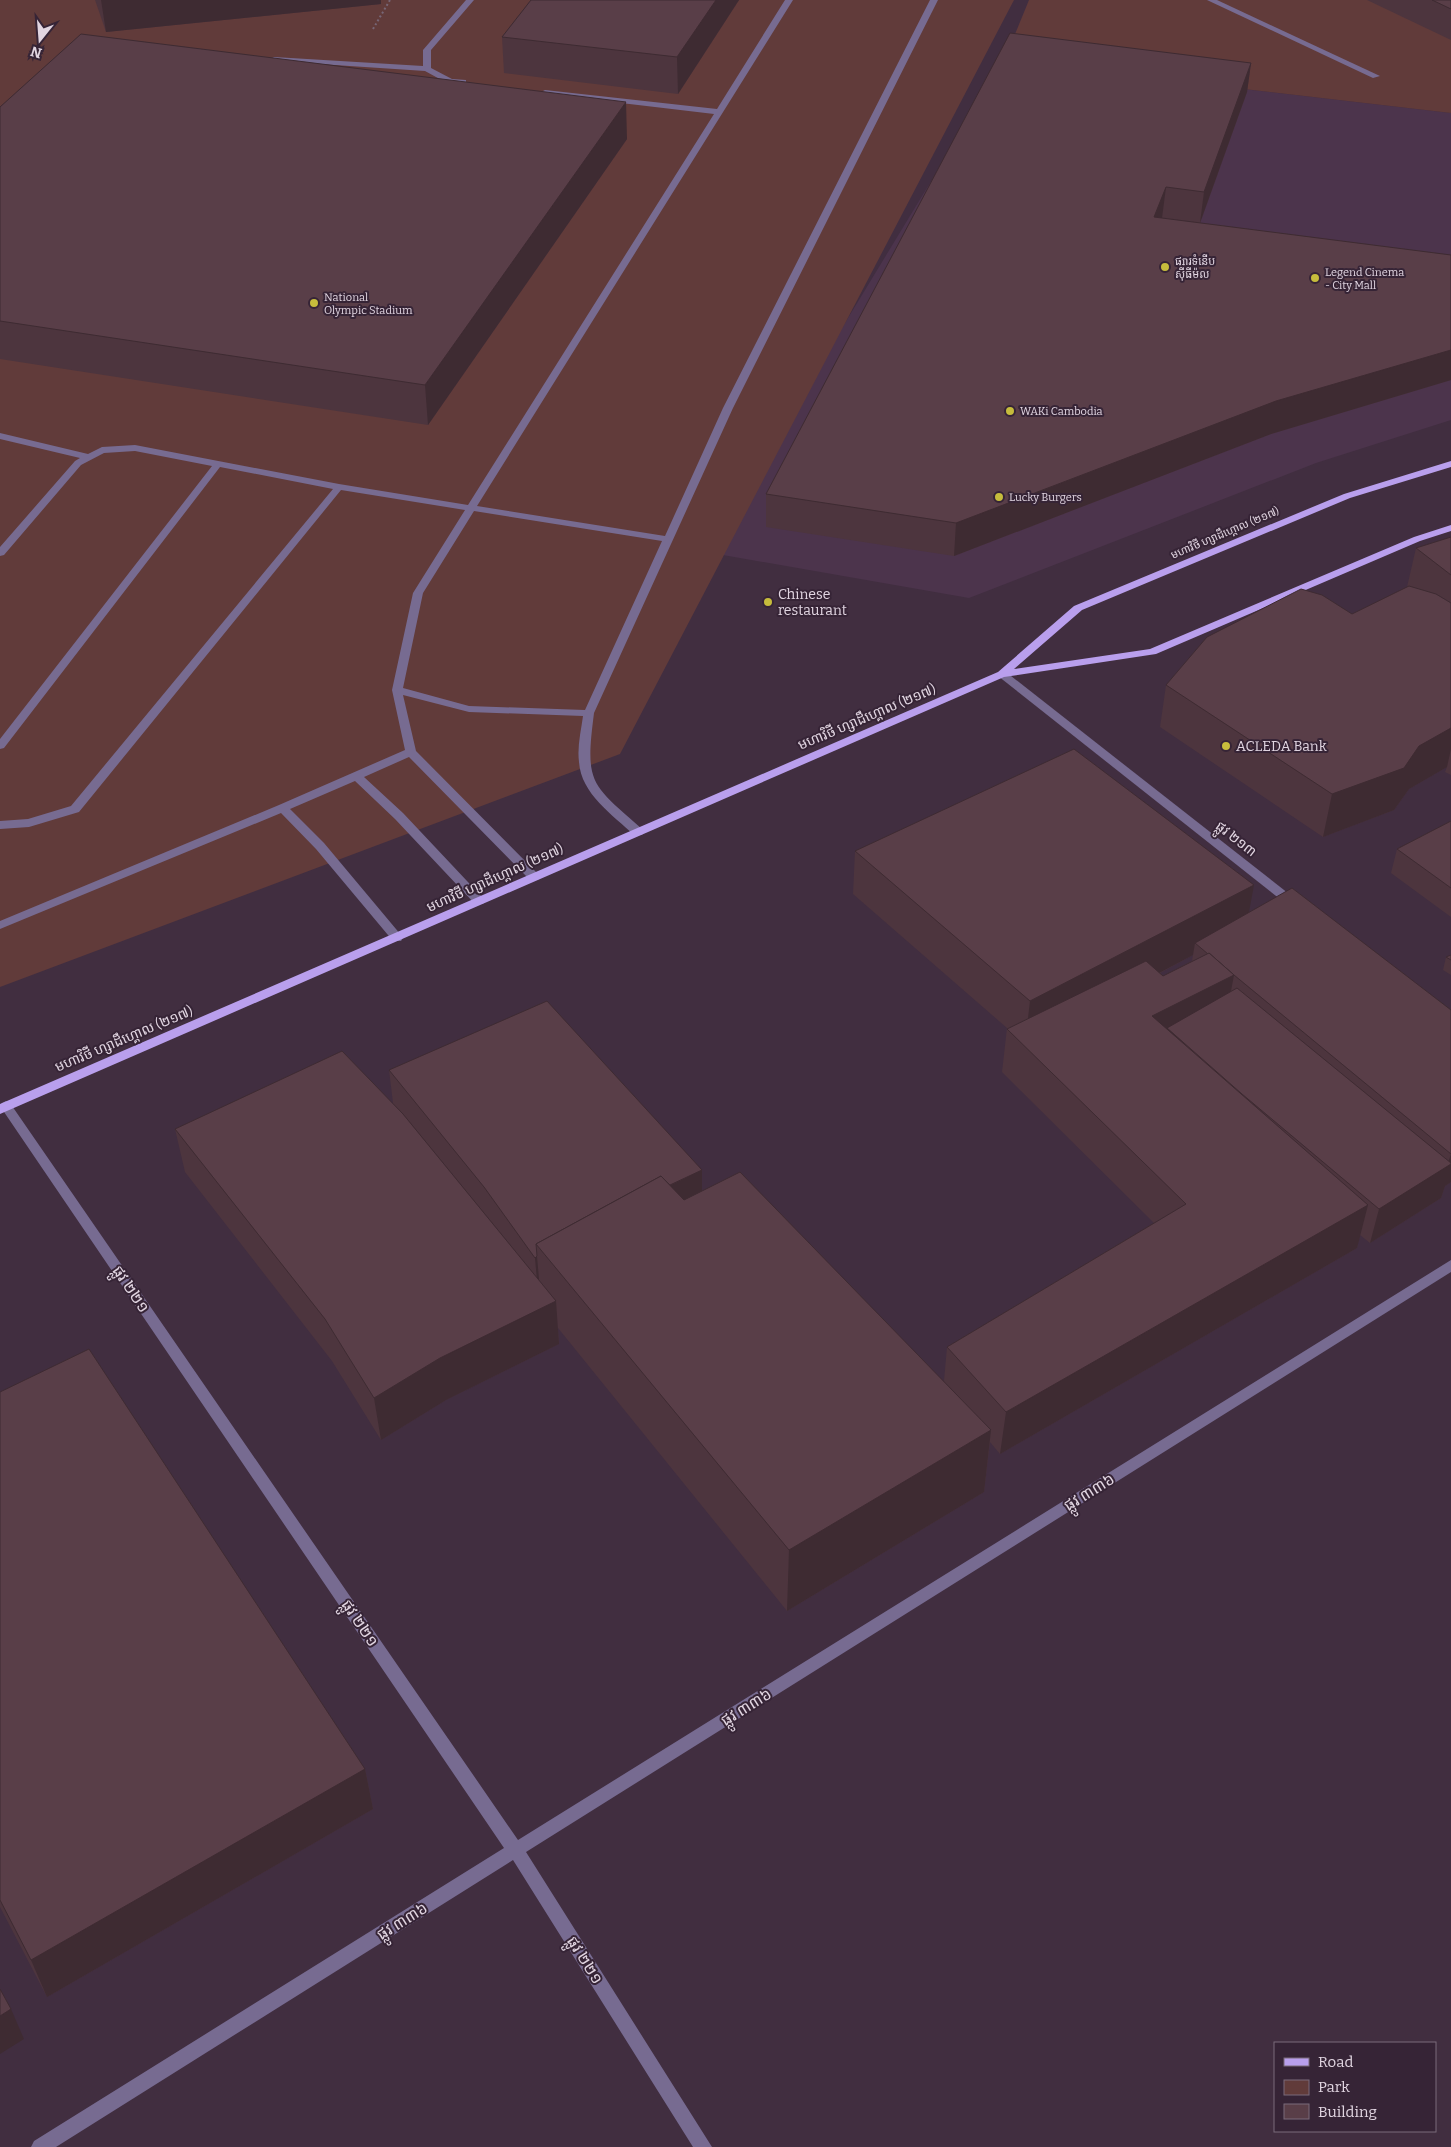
<svg xmlns="http://www.w3.org/2000/svg" width="1451" height="2147" font-family="Bitter,'Noto Sans Khmer',serif">
<style>
.built{fill:#4c344c}
.green{fill:#613b3a}
.lines{fill:none;stroke-linecap:round;stroke-linejoin:round}
.path{stroke:#776676;stroke-width:2;stroke-dasharray:2 2.5;stroke-linecap:butt}
.minor{fill:#776b91;fill-rule:evenodd}
.major{fill:#b99fed;fill-rule:evenodd}
.wall{fill:#4d353e;fill-rule:evenodd}
.shaded-wall{fill:#3e2b32}
.building{fill:#593e48;stroke:#3e2b32}
.poi-dot{fill:#c6bc3c;stroke:#362436;stroke-width:2}
.labels{text-anchor:middle;dominant-baseline:central;stroke-width:4;stroke-linejoin:round;paint-order:stroke}
.far-poi-label{font-size:11px;fill:#e1d5e1;stroke:#362436;text-anchor:start}
.far-street-label{font-size:11px;fill:#e1d5e1;stroke:#362436}
.poi-label{font-size:14px;fill:#e1d5e1;stroke:#362436;text-anchor:start}
.street-label{font-size:14px;fill:#e1d5e1;stroke:#362436}
.near-street-label{font-size:16px;fill:#e1d5e1;stroke:#362436}
</style>
<rect width="100%" height="100%" fill="#412e40"/>
<path class="built" d="M1004 61 1451 113V420L1316 463 969 598 706 552Z"/>
<g class="green">
<path d="M0 0H1014L620 754 0 987Z"/>
<path d="M1029 0H1451V113L1004 61Z"/>
</g>
<g class="lines">
<path class="path" d="M373 29 390 0"/>
<g class="minor">
<path d="M466 0H474L431 50V68L452 79 466 80V84L447 83 425 71 274 61 270 59 274 57 423 66V50Z"/>
<path d="M785 0H793L477 506 665 536 723 408 930 0H938L733 408 594 713C585 784 590 783 642 829L644 832 642 835H634C613 815 581 794 579 762 577 747 581 731 583 716L469 712 403 695 416 751 538 874 540 877 538 880H530L409 757 364 777 403 813 483 898 485 901 483 904H475L395 819 355 781 290 809 324 843 401 935 403 938 401 941H393L316 849 281 813 0 929V921L279 805 405 750 392 690 413 593 465 510 341 490 79 812 29 827 0 829V821L28 819 71 806 333 489 220 467 4 748 0 749V739L212 466 135 451 104 453 81 465 4 555 0 556V547L75 461 80 458 0 439V433L88 454 102 447 135 445 339 484 468 505 714 114 545 94 541 92 545 90 717 109ZM474 511 662 541 585 710 469 706 403 688 423 593Z"/>
<path d="M1207 0H1217L1380 76 1373 78Z"/>
<path d="M1002 671 1006 672 1298 901 1300 904 1298 907H1290L998 676 997 674Z"/>
<path d="M6 1101 10 1103 518 1840 1451 1260V1272L526 1852 712 2147H693L513 1860 56 2147H31L34 2141 504 1848 2 1109 0 1105 2 1103Z"/>
</g>
<path class="major" d="M1451 461V467L1350 498 1082 610 1014 669 1150 649 1414 537 1451 525V531L1420 541 1156 654 1004 677 0 1114V1104L998 672 1074 606 1344 494Z"/>
</g>
<g class="wall">
<path d="M95 0H381V4L106 32Z"/>
<path d="M531 0H739L678 94 504 73 502 37Z"/>
<path d="M1367 0H1451V40Z"/>
<path d="M1251 63 1247 92 1200 223 1162 218 1451 255V380L1271 434 954 556 766 527V494Z"/>
<path d="M0 107 627 139 428 425 0 359Z"/>
<path d="M1451 537V775L1445 772 1447 767 1409 789 1394 810 1323 837 1160 727 1166 685 1352 614 1407 587 1416 548Z"/>
<path d="M1451 821V917L1391 873 1397 849Z"/>
<path d="M855 851 1249 913 1451 1010V1182L1445 1186 1441 1198 1370 1243 1360 1235 1357 1248 1000 1454 990 1442 984 1492 787 1611 558 1328 559 1344 446 1400 381 1440 332 1361 185 1172 175 1129 393 1103 389 1070 702 1170V1191L944 1381 947 1347 1154 1223 1002 1072 1007 1028 853 894ZM1193 955 1192 961 1163 976 1160 973Z"/>
<path d="M1451 955V975L1443 970 1446 957Z"/>
<path d="M0 1392 365 1769 373 1809 47 1997 0 1907Z"/>
</g>
<g class="shaded-wall">
<path d="M101 0H381V4L106 32Z"/>
<path d="M716 0H739L678 94 677 57Z"/>
<path d="M1251 63 1247 92 1200 223 1204 192Z"/>
<path d="M626 102 627 139 428 425 425 385Z"/>
<path d="M1166 187 1162 218 1151 248 1154 217Z"/>
<path d="M1451 350V380L1271 434 954 556 956 523 1276 401Z"/>
<path d="M1451 728V749L1447 767 1409 789 1394 810 1323 837 1332 794Z"/>
<path d="M1254 885 1246 928 1195 943 1193 955 1025 1044 1030 1001Z"/>
<path d="M1234 975 1226 1018 1179 1042 1152 1016Z"/>
<path d="M1451 1154V1182L1445 1186 1441 1198 1370 1243 1379 1209 1447 1166Z"/>
<path d="M702 1170V1204L595 1222Z"/>
<path d="M1368 1205 1357 1248 1000 1454 1006 1412Z"/>
<path d="M537 1256 540 1291 538 1292 535 1258Z"/>
<path d="M556 1301 559 1344 446 1400 381 1440 374 1398 440 1358Z"/>
<path d="M991 1430 984 1492 787 1611 789 1550Z"/>
<path d="M365 1769 373 1809 47 1997 31 1960Z"/>
<path d="M11 2009 24 2039 0 2054V2016Z"/>
</g>
<g class="building">
<path d="M531 0H716L677 57 502 37Z"/>
<path d="M1432 0H1451V9Z"/>
<path d="M1010 33 1251 63 1204 192 1166 187 1154 217 1451 255V350L1276 401 956 523 766 494Z"/>
<path d="M81 34 626 102 425 385 0 321V107Z"/>
<path d="M1451 537V575L1416 548Z"/>
<path d="M1409 586 1436 594 1451 603V728L1419 746 1404 768 1332 794 1166 685 1207 637 1301 589 1322 595 1352 614Z"/>
<path d="M1074 749 1254 885 1030 1001 855 851Z"/>
<path d="M1451 821V888L1397 849Z"/>
<path d="M1292 888 1451 1010V1154L1234 975 1209 953 1208 954 1195 943Z"/>
<path d="M1209 953 1234 975 1152 1016 1368 1205 1006 1412 947 1347 1186 1204 1007 1029 1146 961 1163 976Z"/>
<path d="M1451 955V960L1446 957Z"/>
<path d="M1237 988 1451 1163V1164L1379 1209 1242 1094 1167 1028Z"/>
<path d="M547 1001 702 1170 670 1185 661 1176 536 1244 537 1256 535 1258 484 1187 389 1070Z"/>
<path d="M342 1051 403 1114 556 1301 440 1358 374 1398 325 1319 175 1129Z"/>
<path d="M740 1172 991 1430 789 1550 536 1244 661 1176 684 1200Z"/>
<path d="M89 1349 365 1769 31 1960 0 1900V1392Z"/>
<path d="M0 1989 11 2009 0 2016Z"/>
</g>
<g class="poi-dot">
<circle cx="1165" cy="267" r="5"/>
<circle cx="1315" cy="278" r="5"/>
<circle cx="314" cy="303" r="5"/>
<circle cx="1010" cy="411" r="5"/>
<circle cx="999" cy="497" r="5"/>
<circle cx="768" cy="602" r="5"/>
<circle cx="1226" cy="746" r="5"/>
</g>
<g class="labels">
<g class="far-poi-label">
<text x="1175" y="261">ផ្សារទំនើប<tspan x="1175" dy="13">ស៊ីធីម៉ល</tspan></text>
<text x="1325" y="272">Legend Cinema<tspan x="1325" dy="13">- City Mall</tspan></text>
<text x="324" y="297">National<tspan x="324" dy="13">Olympic Stadium</tspan></text>
<text x="1020" y="411">WAKi Cambodia</text>
<text x="1009" y="497">Lucky Burgers</text>
</g>
<g class="far-street-label">
<text transform="translate(1225 533) rotate(-23)">មហាវិថី ហ្សាដឹហ្គោល (២១៧)</text>
</g>
<g class="poi-label">
<text x="778" y="594">Chinese<tspan x="778" dy="16">restaurant</tspan></text>
<text x="1236" y="746">ACLEDA Bank</text>
</g>
<g class="street-label">
<text transform="translate(867 717) rotate(-23)">មហាវិថី ហ្សាដឹហ្គោល (២១៧)</text>
<text transform="translate(1236 839) rotate(38)">ផ្លូវ ២១៣</text>
<text transform="translate(495 878) rotate(-24)">មហាវិថី ហ្សាដឹហ្គោល (២១៧)</text>
<text transform="translate(124 1039) rotate(-23)">មហាវិថី ហ្សាដឹហ្គោល (២១៧)</text>
</g>
<g class="near-street-label">
<text transform="translate(131 1289) rotate(56)">ផ្លូវ ២២១</text>
<text transform="translate(1089 1492) rotate(-32)">ផ្លូវ ៣៣៦</text>
<text transform="translate(360 1623) rotate(56)">ផ្លូវ ២២១</text>
<text transform="translate(746 1707) rotate(-32)">ផ្លូវ ៣៣៦</text>
<text transform="translate(402 1921) rotate(-32)">ផ្លូវ ៣៣៦</text>
<text transform="translate(585 1960) rotate(58)">ផ្លូវ ២២១</text>
</g>
</g>
<rect x="1274" y="2042" width="162" height="90" fill="#362436" stroke="#7a6b7a"/>
<rect x="1284" y="2058" width="25" height="8" fill="#b99fed" stroke="#7a6b7a"/>
<text x="1318" y="2067" font-size="15" fill="#e1d5e1">Road</text>
<rect x="1284" y="2080" width="25" height="15" fill="#613b3a" stroke="#7a6b7a"/>
<text x="1318" y="2092" font-size="15" fill="#e1d5e1">Park</text>
<rect x="1284" y="2104" width="25" height="15" fill="#593e48" stroke="#7a6b7a"/>
<text x="1318" y="2117" font-size="15" fill="#e1d5e1">Building</text>
<g transform="translate(40 40) rotate(197)" stroke="#362436" stroke-width="4" paint-order="stroke">
<path d="M0-4L9 19L0 12L-9 19Z" fill="#e1d5e1"/>
<text y="-8" font-size="14" font-weight="bold" text-anchor="middle" fill="#e1d5e1">N</text>
</g>
</svg>
